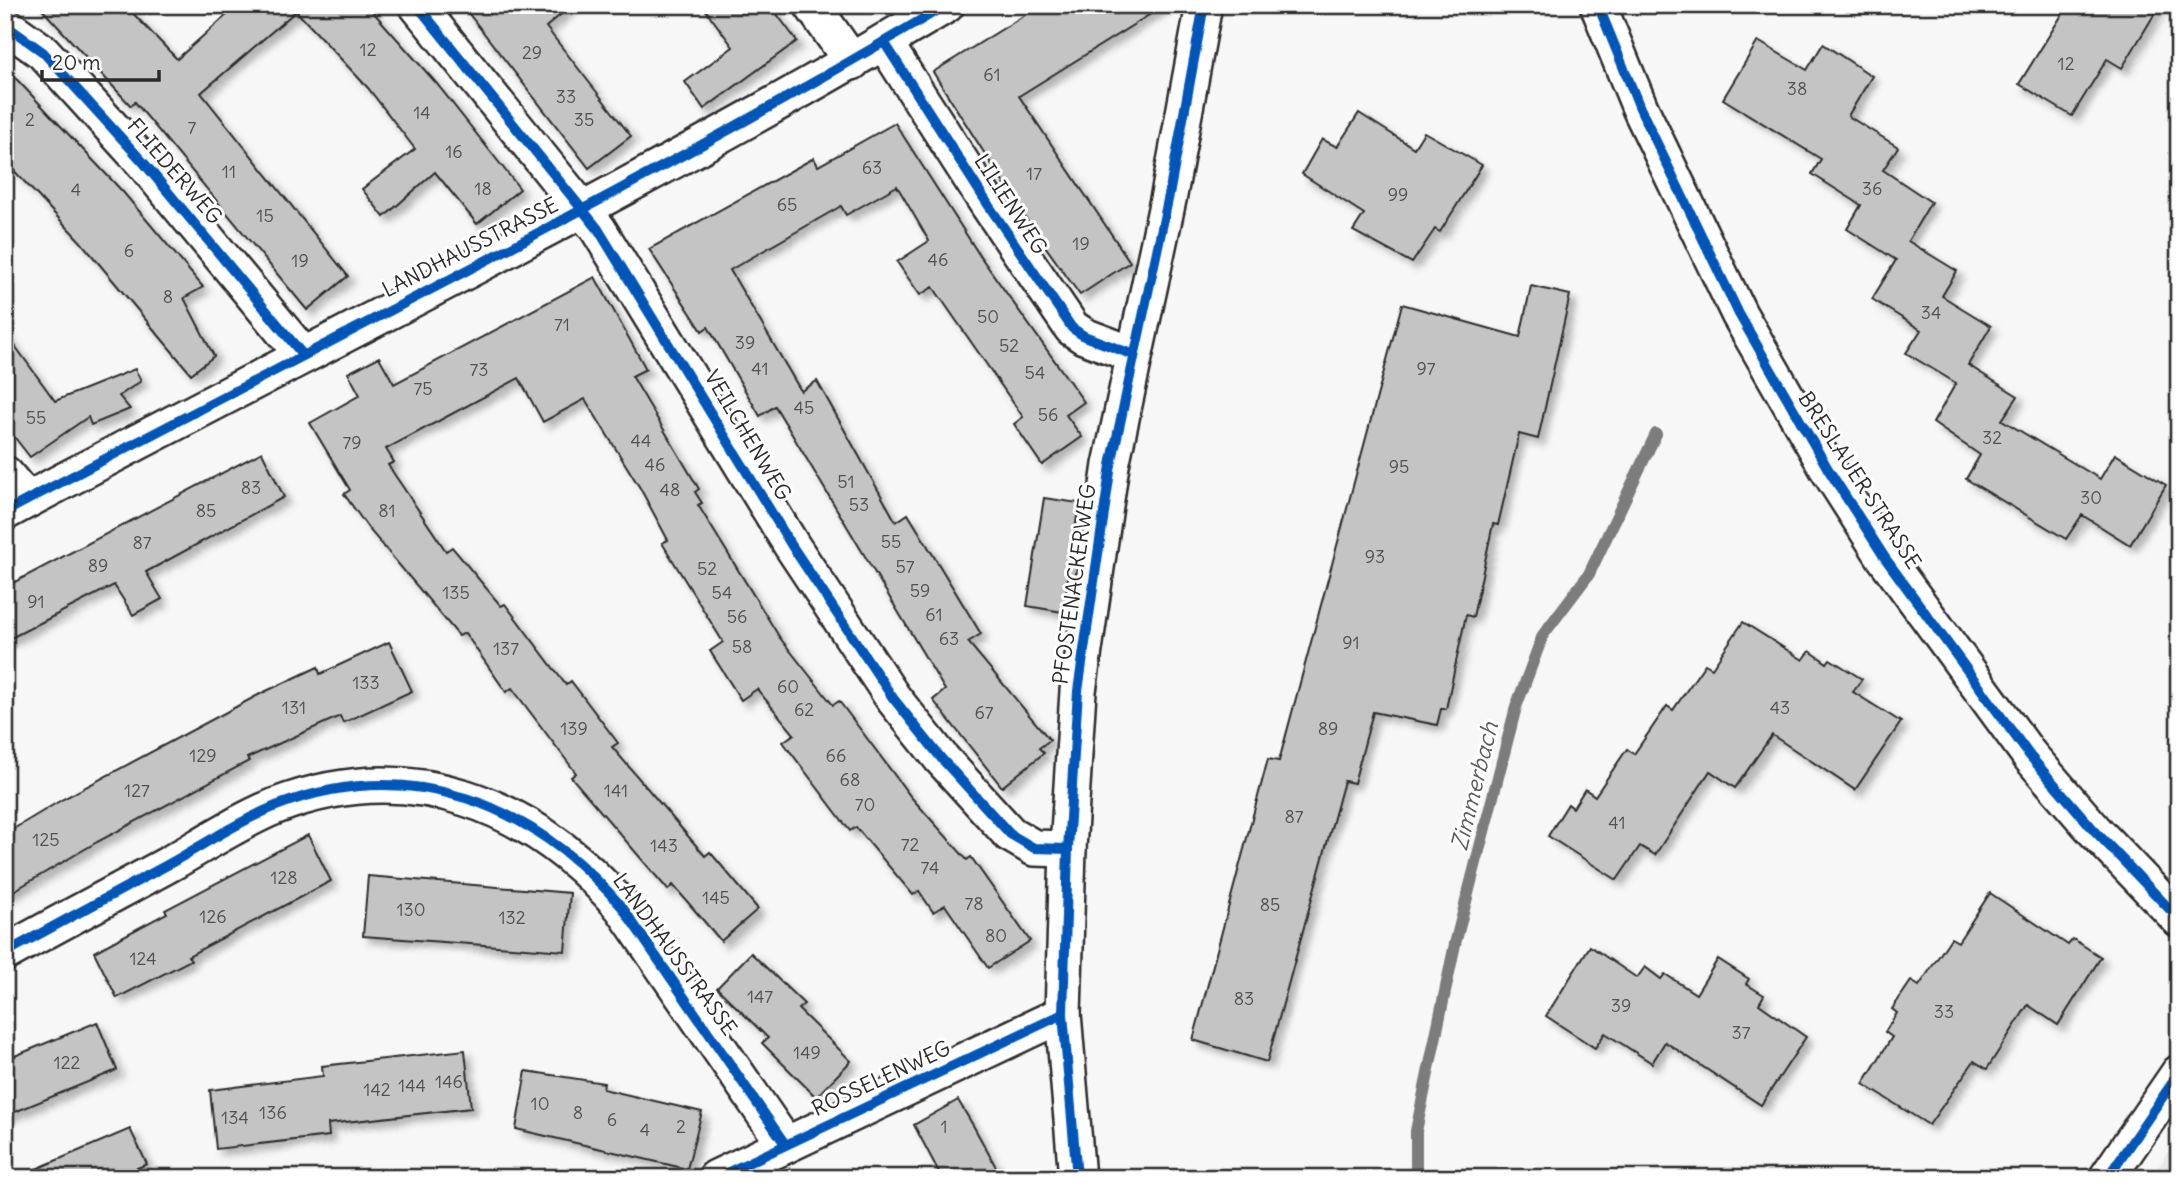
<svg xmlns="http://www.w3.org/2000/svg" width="2184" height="1183" font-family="Delius,sans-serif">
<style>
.built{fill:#e8e8e8}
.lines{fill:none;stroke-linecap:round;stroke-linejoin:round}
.stream{stroke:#7b7b7b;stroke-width:12}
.building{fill:#c4c4c4;stroke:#2b2b2b;stroke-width:2;filter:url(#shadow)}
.minor-casing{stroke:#2b2b2b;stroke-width:40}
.minor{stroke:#fff;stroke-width:35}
.cycleway-casing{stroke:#fff;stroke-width:15}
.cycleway{stroke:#0057b8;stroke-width:10}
.labels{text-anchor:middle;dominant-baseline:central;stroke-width:6;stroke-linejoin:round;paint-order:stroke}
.number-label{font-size:18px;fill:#515151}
.street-label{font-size:21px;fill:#2b2b2b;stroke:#fff}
.water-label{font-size:23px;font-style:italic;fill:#5a5a5a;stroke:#fff}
</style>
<defs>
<filter id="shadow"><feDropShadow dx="6" dy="6" stdDeviation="3.5" flood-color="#0004"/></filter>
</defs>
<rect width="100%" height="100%" fill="#f7f7f7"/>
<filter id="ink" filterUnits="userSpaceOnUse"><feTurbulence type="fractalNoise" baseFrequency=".0143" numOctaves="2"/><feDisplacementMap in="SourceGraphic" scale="14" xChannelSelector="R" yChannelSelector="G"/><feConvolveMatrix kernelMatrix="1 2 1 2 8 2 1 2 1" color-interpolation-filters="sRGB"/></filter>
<g filter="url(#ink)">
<path class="built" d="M2179 1136V1178H2151Z"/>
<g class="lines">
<path class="stream" d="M1416 1178V1131L1455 944 1516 707 1543 635 1589 574 1656 434"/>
</g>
<g class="building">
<path d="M38 5H125L177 59 238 5H367L437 84 520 189 477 224 435 172 384 217 362 189 415 149 368 88 296 11 201 93 348 276 307 310 135 102 131 106Z"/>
<path d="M462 5H572L546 27 631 136 589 168Z"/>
<path d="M702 5H770L797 41 704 109 685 82 733 47Z"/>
<path d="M1041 5H1165L1019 96 1130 262 1080 295 1030 225 933 72Z"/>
<path d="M2068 5H2160L2122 68 2107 59 2072 116 2019 84Z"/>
<path d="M1758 41 1807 70 1823 44 1872 76 1848 116 1898 147 1883 170 1931 202 1908 241 1957 271 1942 296 1991 326 1968 365 2018 396 2002 420 2100 479 2115 454 2166 485 2130 545 2082 515 2066 539 1966 479 1980 455 1933 423 1956 383 1906 353 1921 330 1872 299 1896 260 1847 229 1861 205 1812 174 1821 159 1723 99Z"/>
<path d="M5 67 123 192 203 287 184 298 214 356 191 374 80 241 5 161Z"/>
<path d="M1359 113 1414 148 1424 132 1482 165 1440 232 1435 229 1412 263 1353 231 1364 214 1302 174 1322 139 1337 147Z"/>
<path d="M895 123 980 256 1084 402 1066 415 1082 437 1042 465 1014 424 1023 417 933 287 920 295 897 262 929 241 897 186 846 215 841 206 730 270 801 391 817 381 896 522 908 514 981 634 968 642 1050 740 1039 748 1044 753 1002 787 933 700 945 690 775 406 760 416 708 327 702 331 649 249 814 158 818 166Z"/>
<path d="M595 277 646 369 632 376 699 489 695 492 702 503 698 505 780 638 833 705 839 701 911 797 967 860 971 857 1030 941 988 968 945 905 933 912 919 891 913 895 856 827 850 831 783 742 794 734 757 689 741 700 710 651 723 642 662 543 668 540 640 488 585 399 543 422 519 378 386 449 394 462 388 465 446 551 452 547 501 606 505 604 566 685 571 681 618 743 612 747 705 856 710 852 758 909 721 941 673 885 668 890 571 777 576 773 512 688 506 692 465 633 459 636 368 528 344 494 350 490 310 423 360 395 348 373 379 357 394 384Z"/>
<path d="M1531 286 1570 295 1538 439 1519 434 1498 525 1493 524 1473 617 1466 615 1446 709H1441L1437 725 1373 712 1354 783 1344 781 1267 1062 1193 1040 1268 759 1279 761 1402 304 1520 337Z"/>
<path d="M5 332 55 401 135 369 141 381 119 396 130 409 91 425 88 417 30 457 5 425Z"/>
<path d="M262 452 284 497 146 572 162 599 133 615 114 585 5 641V587Z"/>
<path d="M1044 498 1079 503 1063 612 1027 606Z"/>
<path d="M1743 622 1803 660 1810 651 1827 663 1830 659 1862 679 1853 692 1901 722 1855 790 1772 735 1735 788 1710 771 1655 855 1640 846 1617 880 1548 836 1568 804 1573 808 1585 789 1595 796 1627 749 1634 754 1667 706 1673 710 1705 664 1712 668Z"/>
<path d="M389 642 412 691 343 723 340 716 247 758 249 761 97 842 5 896V834L63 799 262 693 318 667 320 674Z"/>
<path d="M308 835 331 881 188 956 191 960 117 998 94 952 167 913 165 910Z"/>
<path d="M368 876 570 893 565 951 363 936Z"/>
<path d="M1990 893 2068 945 2073 939 2101 957 2058 1025 2028 1005 1987 1069 1974 1061 1929 1125 1863 1084 1892 1037 1885 1032 1897 1013 1892 1009 1911 981 1919 986 1951 938 1958 942Z"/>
<path d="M1590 946 1637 978 1645 967 1661 979 1665 974 1696 994 1718 959 1749 979 1746 984 1764 995 1759 1004 1806 1037 1761 1105 1665 1042 1652 1063 1605 1033 1595 1048 1546 1016Z"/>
<path d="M751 953 804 1004 798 1009 851 1061 816 1097 762 1043 768 1038 717 988Z"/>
<path d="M97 1022 117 1070 5 1116V1060Z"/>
<path d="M465 1050 471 1108 328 1124 329 1136 216 1149 210 1090 323 1076 322 1066Z"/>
<path d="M526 1071 604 1083 603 1089 702 1112 687 1169 516 1129Z"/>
<path d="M958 1100 974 1127 1002 1178H942L914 1125Z"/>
<path d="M130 1129 147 1164 113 1178H15Z"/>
</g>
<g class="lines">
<g class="minor-casing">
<g id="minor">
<path d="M417 5 598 229 792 546 893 698 941 758 1010 834 1034 848 1068 849"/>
<path d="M812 5 852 62"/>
<path d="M1598 5 1640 108 1739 314 1828 469 1885 558 2030 756 2094 830 2179 919"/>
<path d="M5 25 43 52 144 163 303 355"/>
<path d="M884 42 989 206 1072 328 1084 336 1134 355"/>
<path d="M5 474 27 500"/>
<path d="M5 512C320 344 641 188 946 5"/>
<path d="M5 953C59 923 114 894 169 864 203 845 239 821 276 806 410 754 532 803 622 907L785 1144"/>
<path d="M716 1178 1063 1014"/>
<path d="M1077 1178 1063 1014 1068 849 1078 691 1111 465 1169 195 1204 5"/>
<path d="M2107 1178 2179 1073"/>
</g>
</g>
<use href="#minor" class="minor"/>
<g class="cycleway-casing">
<g id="cycleway">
<path d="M417 5 598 229 792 546 893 698 941 758 1010 834 1034 848 1068 849"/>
<path d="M1598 5 1640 108 1739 314 1828 469 1885 558 2030 756 2094 830 2179 919"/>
<path d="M5 25 43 52 144 163 303 355"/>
<path d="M884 42 989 206 1072 328 1084 336 1134 355"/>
<path d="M5 512C320 344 641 188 946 5"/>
<path d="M5 953C59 923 114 894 169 864 203 845 239 821 276 806 410 754 532 803 622 907L785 1144"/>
<path d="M716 1178 1063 1014"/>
<path d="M1077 1178 1063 1014 1068 849 1078 691 1111 465 1169 195 1204 5"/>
<path d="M2107 1178 2179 1073"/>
</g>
</g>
<use href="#cycleway" class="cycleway"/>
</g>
</g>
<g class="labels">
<g class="number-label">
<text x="368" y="49">12</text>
<text x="532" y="52">29</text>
<text x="2066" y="63">12</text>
<text x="992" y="74">61</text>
<text x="1797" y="88">38</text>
<text x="566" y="96">33</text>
<text x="422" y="112">14</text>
<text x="30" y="119">2</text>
<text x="584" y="119">35</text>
<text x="192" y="127">7</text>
<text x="454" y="151">16</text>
<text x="872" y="167">63</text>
<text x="229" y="171">11</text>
<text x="1034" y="173">17</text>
<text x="483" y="188">18</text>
<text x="1872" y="188">36</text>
<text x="76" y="189">4</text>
<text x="1398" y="194">99</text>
<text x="787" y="204">65</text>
<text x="265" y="215">15</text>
<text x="1081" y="243">19</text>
<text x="129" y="250">6</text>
<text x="938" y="259">46</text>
<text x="300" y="260">19</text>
<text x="168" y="296">8</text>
<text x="1931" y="312">34</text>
<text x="988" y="316">50</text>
<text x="562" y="324">71</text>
<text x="745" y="342">39</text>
<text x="1009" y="345">52</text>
<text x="760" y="368">41</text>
<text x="1426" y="368">97</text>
<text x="479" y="369">73</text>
<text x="1035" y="372">54</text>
<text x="423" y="388">75</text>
<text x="804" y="407">45</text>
<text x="1048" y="414">56</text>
<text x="36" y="417">55</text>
<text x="1992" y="437">32</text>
<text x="641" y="440">44</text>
<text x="352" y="442">79</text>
<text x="655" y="464">46</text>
<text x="1399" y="466">95</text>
<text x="846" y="481">51</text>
<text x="251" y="487">83</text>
<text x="670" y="489">48</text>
<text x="2091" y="497">30</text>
<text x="859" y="504">53</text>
<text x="206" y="510">85</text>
<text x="387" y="510">81</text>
<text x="891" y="541">55</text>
<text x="142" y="542">87</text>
<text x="1375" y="556">93</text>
<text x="98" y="565">89</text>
<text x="905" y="566">57</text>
<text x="707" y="568">52</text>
<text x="920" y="590">59</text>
<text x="456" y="592">135</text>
<text x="722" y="592">54</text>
<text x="36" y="601">91</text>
<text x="934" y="614">61</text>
<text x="737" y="616">56</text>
<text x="949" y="638">63</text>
<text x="1351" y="642">91</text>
<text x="742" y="646">58</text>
<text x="506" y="648">137</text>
<text x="366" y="682">133</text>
<text x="788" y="686">60</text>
<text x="294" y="707">131</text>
<text x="1780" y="707">43</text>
<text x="804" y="709">62</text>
<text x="984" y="712">67</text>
<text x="574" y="728">139</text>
<text x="1328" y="728">89</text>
<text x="203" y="755">129</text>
<text x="836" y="755">66</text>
<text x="850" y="779">68</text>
<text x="137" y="790">127</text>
<text x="616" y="790">141</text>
<text x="865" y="804">70</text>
<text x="1294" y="816">87</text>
<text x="1617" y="822">41</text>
<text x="46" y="839">125</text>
<text x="910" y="844">72</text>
<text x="664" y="845">143</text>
<text x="930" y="867">74</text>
<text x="284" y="877">128</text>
<text x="716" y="897">145</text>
<text x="974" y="903">78</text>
<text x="1270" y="904">85</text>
<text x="411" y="909">130</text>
<text x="213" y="916">126</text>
<text x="512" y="917">132</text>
<text x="996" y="935">80</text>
<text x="143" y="958">124</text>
<text x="760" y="996">147</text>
<text x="1244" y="998">83</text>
<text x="1621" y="1005">39</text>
<text x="1944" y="1011">33</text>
<text x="1741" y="1032">37</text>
<text x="807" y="1052">149</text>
<text x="67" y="1062">122</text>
<text x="449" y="1081">146</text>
<text x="412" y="1085">144</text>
<text x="377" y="1089">142</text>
<text x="540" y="1103">10</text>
<text x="273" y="1112">136</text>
<text x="578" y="1112">8</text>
<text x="235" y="1117">134</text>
<text x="612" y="1119">6</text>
<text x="681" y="1126">2</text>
<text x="944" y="1126">1</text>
<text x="645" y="1129">4</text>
</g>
<g class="street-label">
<text transform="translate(175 171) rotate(49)">FLIEDERWEG</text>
<text transform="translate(1011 204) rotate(57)">LILIENWEG</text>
<text transform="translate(470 247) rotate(-27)">LANDHAUSSTRASSE</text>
<text transform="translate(748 435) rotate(59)">VEILCHENWEG</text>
<text transform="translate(1860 480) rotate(57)">BRESLAUER STRASSE</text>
<text transform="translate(1074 584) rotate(-82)">PFOSTENACKERWEG</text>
<text transform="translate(675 954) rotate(54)">LANDHAUSSTRASSE</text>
<text transform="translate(881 1078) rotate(-25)">ROSSELENWEG</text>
</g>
<g class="water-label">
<text transform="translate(1474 786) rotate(-76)">Zimmerbach</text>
</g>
</g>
<rect width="2184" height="1183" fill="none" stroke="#fff" stroke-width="28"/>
<rect x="14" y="14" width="2156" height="1155" fill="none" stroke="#2b2b2b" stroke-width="2.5" filter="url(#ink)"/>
<path d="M42 70v10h117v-10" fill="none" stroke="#2b2b2b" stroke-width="3.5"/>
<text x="52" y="70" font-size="21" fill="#2b2b2b" stroke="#ffffff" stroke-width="5" paint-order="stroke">20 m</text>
</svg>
